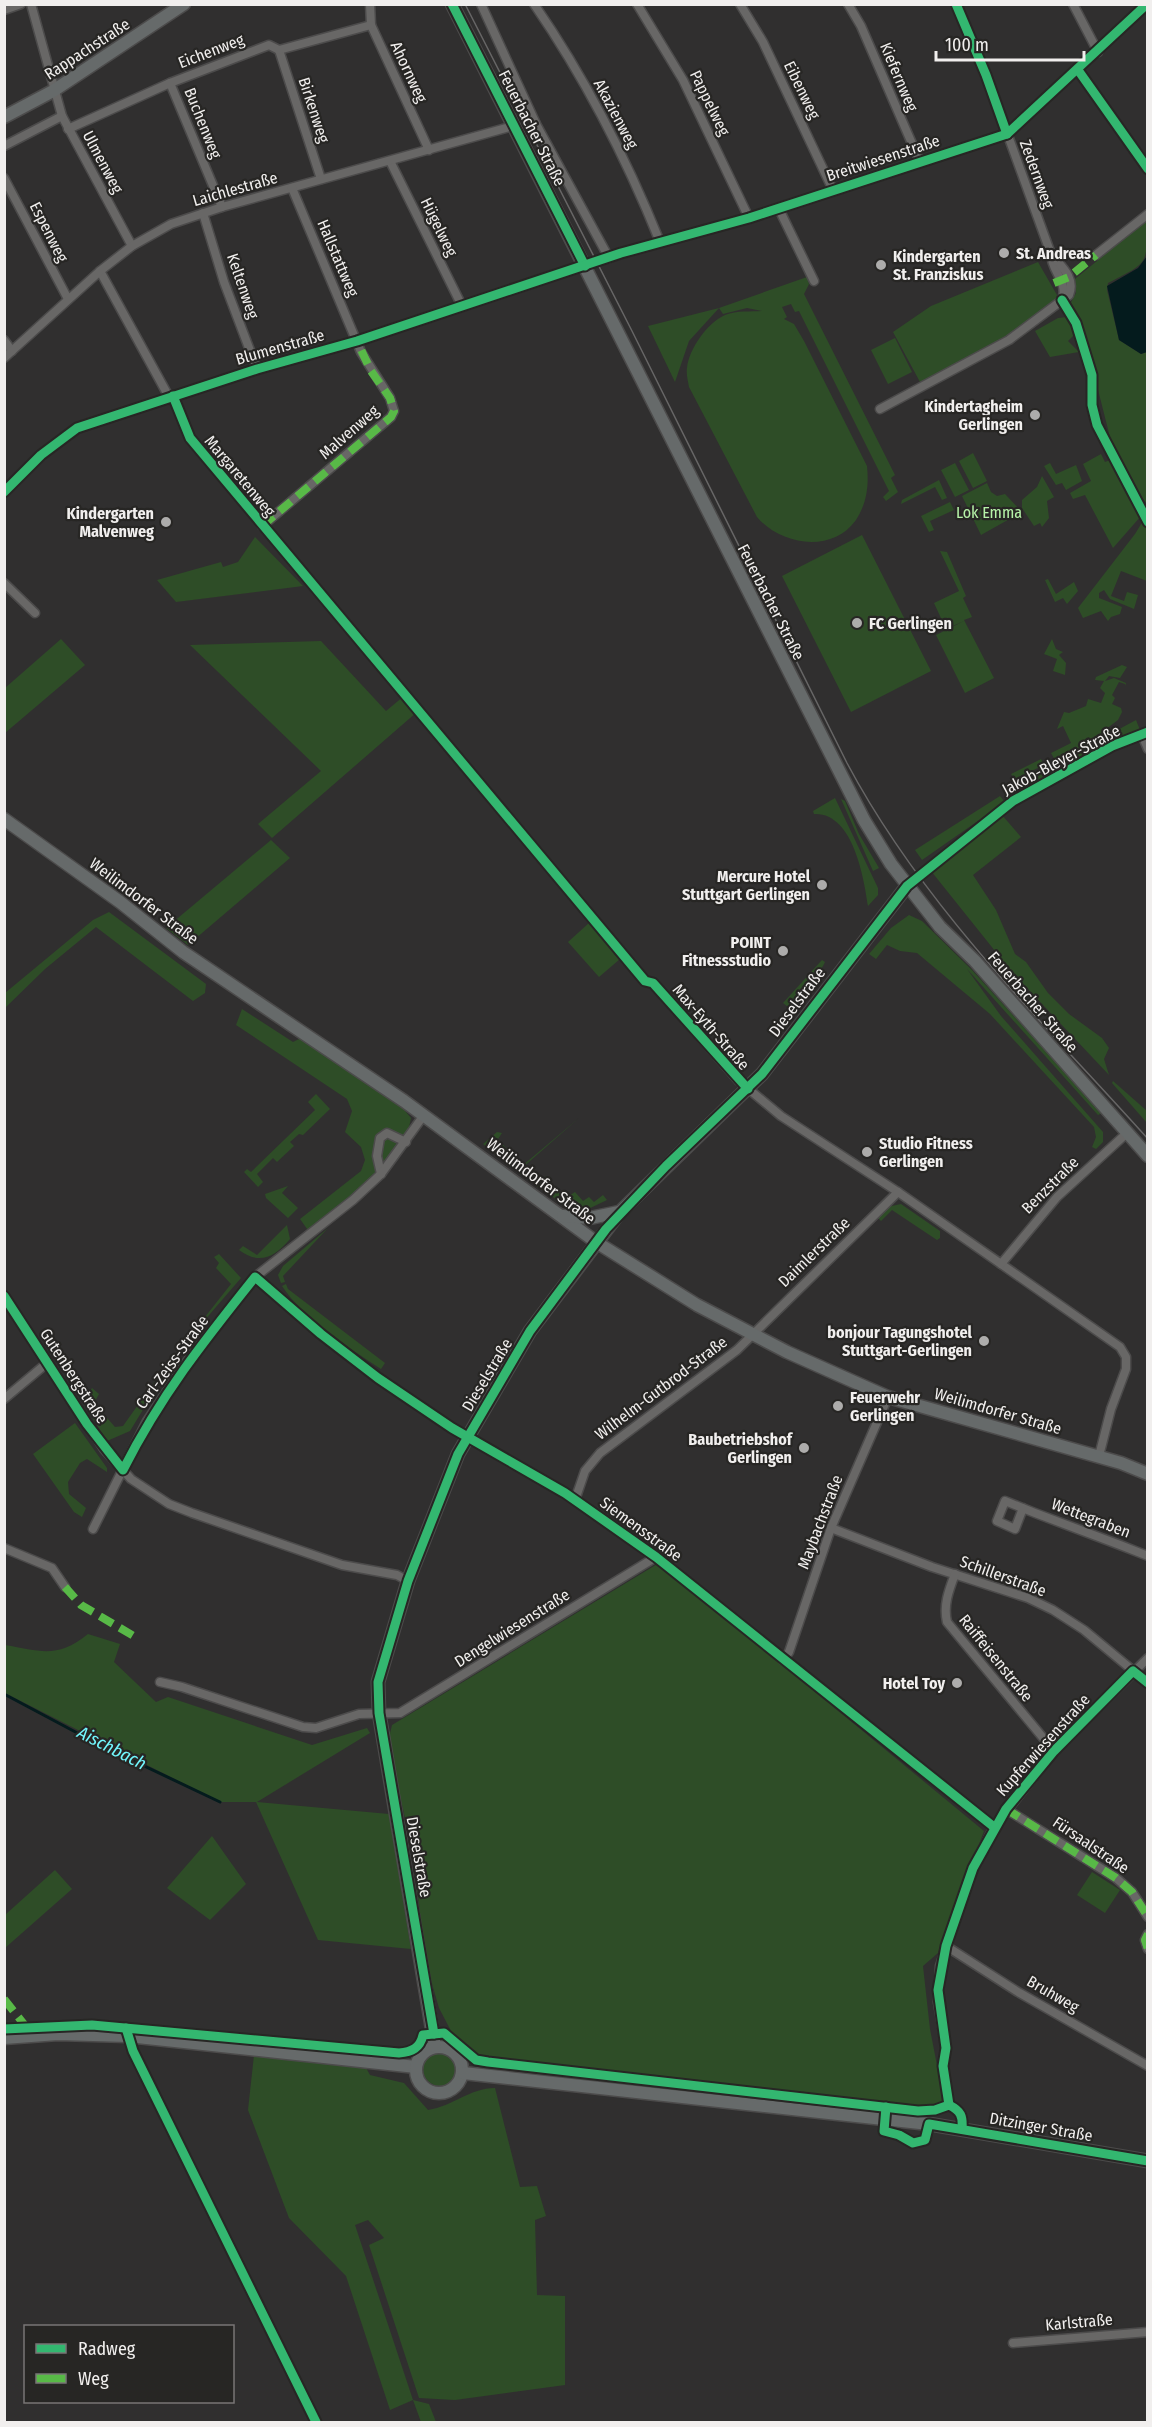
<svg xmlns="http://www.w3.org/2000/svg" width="1152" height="2427" font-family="'Fira Sans Condensed',sans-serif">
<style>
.green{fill:#2e4d27}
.water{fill:#041b1d}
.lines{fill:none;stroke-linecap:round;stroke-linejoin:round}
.stream{stroke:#041b1d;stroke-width:3}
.street-casing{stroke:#4c4b4b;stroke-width:11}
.secondary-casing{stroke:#4c4b4b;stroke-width:15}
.street{stroke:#686766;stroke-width:8}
.secondary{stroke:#666a6a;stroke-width:12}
.tram{stroke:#676666;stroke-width:1.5}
.quiet{stroke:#58b947;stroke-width:8;stroke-dasharray:15 8;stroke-linecap:butt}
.cycleway-casing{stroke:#272624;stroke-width:13}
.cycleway{stroke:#33b770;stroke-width:9}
.poi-dot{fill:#adacab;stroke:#272624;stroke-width:2}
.labels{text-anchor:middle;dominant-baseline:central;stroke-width:4.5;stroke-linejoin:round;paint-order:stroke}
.street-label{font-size:16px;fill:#f1efee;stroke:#272624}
.poi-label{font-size:16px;font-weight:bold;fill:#f1efee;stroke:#272624;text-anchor:end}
.park-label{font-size:16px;fill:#b6f3a8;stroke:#272624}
.water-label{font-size:18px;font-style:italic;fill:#72f7fd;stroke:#272624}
</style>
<rect width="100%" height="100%" fill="#302f2f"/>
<g class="green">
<path d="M1147 220C1147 265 1149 262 1108 283L1107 290 1119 340 1141 354 1147 352V504L1136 490 1113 449 1093 370 1086 358 1081 326 1069 306 1076 293 1075 279Z"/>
<path d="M1038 262 1057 295 1056 298C1019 335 967 358 920 382L893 332 931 306Z"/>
<path d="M807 277 809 284 804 294 895 475 891 478 898 492 886 501 883 497 889 491 799 311 795 312 791 304 782 307 787 317 784 319 794 324 804 341 867 466C869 485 867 503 856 520 832 554 780 545 757 517L689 387C688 381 686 374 687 368 689 349 707 323 725 315 737 310 751 312 762 311L747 308 723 314 719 308 689 341 675 382 648 326 719 308Z"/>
<path d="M1067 317 1077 332 1068 341 1079 352 1050 357 1035 331 1058 318Z"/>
<path d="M895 338 912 372 888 384 871 350Z"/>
<path d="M973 453 987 481 973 488 959 461Z"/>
<path d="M1101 454 1105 462 1110 460 1141 516 1113 548 1085 495 1073 499 1070 493 1091 481 1083 464Z"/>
<path d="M955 463 969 490 955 497 941 470Z"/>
<path d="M1050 463 1056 474 1076 465 1082 481 1066 490 1062 483 1056 485 1044 466Z"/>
<path d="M1042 476 1054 497 1047 501 1049 518 1042 527 1040 523 1034 526 1022 508V500L1037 487Z"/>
<path d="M939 480 947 498 942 500 935 487 901 504 902 500Z"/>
<path d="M987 483 991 492 997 496 1005 494 1022 512 981 535 962 496Z"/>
<path d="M950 502 954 510 930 521 934 530 929 532 921 516Z"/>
<path d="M1146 516 1147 581 1121 571 1111 596 1124 601 1127 592 1138 595 1134 609 1110 599 1104 590 1099 593V598L1122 607 1120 614 1111 617 1108 621 1101 611 1083 618 1078 608 1135 534Z"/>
<path d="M862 535 931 671 851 712 782 576Z"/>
<path d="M255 537 303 586 176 602 157 580 221 562 223 567 238 562Z"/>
<path d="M940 551 947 552 966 596 963 598 972 617 964 620 994 678 965 693 936 635 964 621 946 629 934 603 959 591Z"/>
<path d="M1048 579 1056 594 1074 582 1078 591 1067 604 1063 598 1055 602 1045 580Z"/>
<path d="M61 639 85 665 5 733V688Z"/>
<path d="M1052 639 1056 649 1063 652 1059 655 1066 663 1065 675 1053 671 1057 659 1044 654Z"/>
<path d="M321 641 386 711 404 696 417 712 272 838 258 824 321 771 190 645Z"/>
<path d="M1122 665 1127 667 1120 678 1109 676 1105 681 1114 678 1126 683 1125 686V684L1119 682 1112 695 1115 698 1112 704 1121 708 1122 712 1118 720 1106 729 1107 734 1055 760 1051 753 1071 743 1063 726 1057 729 1064 712 1069 713 1086 706 1088 699 1101 703 1105 693 1100 688 1104 681 1095 680 1096 677Z"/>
<path d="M1136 720 1142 735 1013 801 1008 789Z"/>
<path d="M1041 759 1044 765 1015 779 1011 774Z"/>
<path d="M1000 796 1005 802 922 860 915 850Z"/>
<path d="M835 798 878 888V895L868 906C864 878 853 812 814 814L813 811Z"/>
<path d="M841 799 845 801 859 834 879 868 873 871Z"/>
<path d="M1002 815 1021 837 973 875 996 910 1015 954 1026 962 1048 993 1069 1014 1102 1038 1109 1048 1104 1059 1109 1075 1011 971 931 871Z"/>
<path d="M271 840 290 858 188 945 166 928Z"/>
<path d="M109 912 206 984 205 993 193 1001 96 927 45 969 5 1008V993L93 920Z"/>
<path d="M909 915 922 921 972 970 1102 1113 1098 1115 967 969 1001 1016 1103 1132V1142L1096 1149 1092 1147 1096 1137 1094 1127 990 1014 917 953 900 951 887 945 876 959 869 954 891 928Z"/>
<path d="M589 923 620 959 599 977 568 942Z"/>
<path d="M822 960 825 962 823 966 792 1010 783 1003Z"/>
<path d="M242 1009 293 1042 301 1038 388 1090 411 1118 406 1142 381 1174 310 1233 300 1219 361 1171 365 1160 361 1147 345 1132 352 1111 347 1099 236 1025Z"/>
<path d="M1113 1081 1147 1111V1123L1112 1083Z"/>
<path d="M316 1094 330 1109 303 1135 299 1134 290 1142 294 1146 277 1162 273 1158 257 1174 263 1182 258 1187 244 1172 247 1169 251 1172 315 1110 308 1102Z"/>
<path d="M579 1118 522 1168 526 1174 524 1177 483 1144 497 1132 502 1133 498 1139 522 1166Z"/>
<path d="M546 1176 564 1199 575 1192 583 1201 589 1197 594 1202 603 1195 607 1200 584 1211 562 1203 535 1185Z"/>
<path d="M288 1186 282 1193 298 1208 288 1218 266 1198 265 1194Z"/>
<path d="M901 1204 940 1231V1238L937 1240 892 1210 881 1221 877 1217 887 1207Z"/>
<path d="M287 1225 290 1239C274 1258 259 1265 239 1250L243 1246 257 1255Z"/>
<path d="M328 1228 283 1276 285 1282 281 1283 278 1275 283 1266Z"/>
<path d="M219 1254 241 1278 191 1336 158 1385 130 1431 107 1441 86 1408 84 1399 92 1388 99 1394 94 1403 115 1427 123 1426 160 1374 231 1284 216 1268 219 1263 214 1257Z"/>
<path d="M286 1284 288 1289 385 1363 381 1369C349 1348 303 1318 282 1286Z"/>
<path d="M75 1423 107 1468V1472L87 1459 80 1463 68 1482 69 1494 86 1508 82 1517 74 1512 33 1454Z"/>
<path d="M659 1563 984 1831 938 1953 923 1966 930 2029 944 2102 929 2108 476 2056 451 2031 439 2008 426 1963 413 1854 388 1742 392 1725Z"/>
<path d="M88 1634 120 1644 114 1662 156 1702 168 1697 312 1745 367 1728 370 1733 257 1802 389 1814 411 1949 318 1940 256 1802H220L5 1693V1645C41 1651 57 1659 88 1634Z"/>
<path d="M212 1836 246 1884 210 1920 167 1888Z"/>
<path d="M55 1870 72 1889 5 1948V1915Z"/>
<path d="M1092 1872 1120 1890 1105 1913 1077 1895Z"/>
<circle cx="440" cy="2069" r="17"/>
<path d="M254 2055 365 2066 370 2075 404 2083 428 2110C453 2106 470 2088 495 2088L520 2187 537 2186 546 2216 535 2220 537 2295 565 2296V2385L455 2400 419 2398 369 2245 384 2238 368 2220 355 2225 413 2400 429 2404 436 2422H421L413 2400 390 2410 346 2276 289 2218 248 2110Z"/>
</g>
<path class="water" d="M1147 256V352L1141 354 1119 340 1107 286 1138 268Z"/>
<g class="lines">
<path class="stream" d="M4 1694 98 1744 220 1802"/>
<g class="street-casing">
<g id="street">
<path d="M31 4 62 116 132 246"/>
<path d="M370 4 371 25 429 150"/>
<path d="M481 4 537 126 609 258"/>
<path d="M534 4C585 78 627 160 660 242"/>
<path d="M637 4 683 80 749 218"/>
<path d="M740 4 763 42 833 190"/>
<path d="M848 4 861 26 920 162"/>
<path d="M956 4 986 75 1051 254C1051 271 1069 282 1062 300"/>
<path d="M1073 4 1098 52"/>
<path d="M4 10 21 4"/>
<path d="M279 50 321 179"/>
<path d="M1078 70 1148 169"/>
<path d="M170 83 222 207"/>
<path d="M68 129 170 83 269 45 279 50 371 25"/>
<path d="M4 146 62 116"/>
<path d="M390 161 462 306"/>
<path d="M4 178 68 299"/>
<path d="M779 209 814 281"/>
<path d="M203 213 224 282 257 369"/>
<path d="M1096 255 1148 214"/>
<path d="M100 271 169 397"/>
<path d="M4 340 12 351"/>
<path d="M4 358 100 271 132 246 171 224 222 207 513 126"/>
<path d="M173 396 190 438 298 567"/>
<path d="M880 409 1009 340 1069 295C1076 278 1061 266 1051 254"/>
<path d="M4 492 41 455 77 428 257 369 357 341 621 253 749 218 1007 134 1147 4"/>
<path d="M262 526 391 417 394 411 390 398 361 352 292 188"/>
<path d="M4 583 35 613"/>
<path d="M1142 735 1148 749"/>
<path d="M907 886 1013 801 1112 746 1148 732"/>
<path d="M653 983 739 1081 781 1116 898 1192 1120 1347 1126 1357V1369L1111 1409 1099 1456"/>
<path d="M381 1174 377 1156 380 1138 387 1133 406 1142"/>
<path d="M1001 1264 1057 1197 1127 1133"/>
<path d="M255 1277 321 1334 378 1378 452 1428 565 1493 656 1557 994 1827"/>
<path d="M4 1296 104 1449 131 1479 169 1504 192 1513 342 1565 397 1575 408 1581"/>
<path d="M4 1399 47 1363"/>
<path d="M575 1500 585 1471 600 1453 737 1350 898 1192"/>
<path d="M1023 1508 1015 1529 997 1521 1005 1501 1035 1513 1120 1545 1148 1556"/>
<path d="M831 1528 932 1567 1028 1598 1053 1610 1084 1630 1148 1683"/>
<path d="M93 1529 147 1421 186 1363 255 1277 353 1200 381 1174 424 1115"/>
<path d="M4 1548 52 1568 65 1587"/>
<path d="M955 1574C949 1590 943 1605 947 1622L1054 1751"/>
<path d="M783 1660 789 1652 831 1528 888 1397"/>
<path d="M160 1682 182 1687 303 1727 316 1728 359 1714 400 1713 656 1557"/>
<path d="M1006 1809 1116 1878 1132 1892 1148 1917"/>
<path d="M1148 1934 1145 1940 1148 1949"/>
<path d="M946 1946 1018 1992 1148 2066"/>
<path d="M946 2048 938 2002 940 1966 973 1868 994 1827 1054 1751 1148 1658"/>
<path d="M1013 2343 1148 2332"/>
</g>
</g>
<g class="secondary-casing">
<g id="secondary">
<path d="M452 4 864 820 891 864 940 927 975 961 1148 1156"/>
<path d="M4 117 53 91 184 4"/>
<path d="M4 819 120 902 183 952 404 1101 596 1242 697 1305 787 1352 888 1397 1121 1463 1148 1474"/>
<path d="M563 1216 590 1218 619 1212"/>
<path d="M4 2038 58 2034 128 2036 416 2067"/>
<circle cx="439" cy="2070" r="23"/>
<path d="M435 2047 379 1713 378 1682 408 1581 458 1454 530 1331 620 1212 762 1074 907 886"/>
<path d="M463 2073 929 2124 1148 2161"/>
</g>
</g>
<use href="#street" class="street"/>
<use href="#secondary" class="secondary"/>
<path class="tram" d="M465 4 632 331 847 763C923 906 1040 1019 1148 1139"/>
<g class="quiet">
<path d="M1054 283 1069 277 1096 255"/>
<path d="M262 526 391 417 394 411 390 398 371 371 357 341"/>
<path d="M65 1587 81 1605 137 1638"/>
<path d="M1006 1809 1116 1878 1132 1892 1148 1917"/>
<path d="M1148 1934 1145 1940 1148 1949"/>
<path d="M4 1999 27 2028"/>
</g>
<g class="cycleway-casing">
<g id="cycleway">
<path d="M452 4 585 266"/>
<path d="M956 4 986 75 1007 134"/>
<path d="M1078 70 1148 169"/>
<path d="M1062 300 1076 323 1092 375V405L1097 425 1148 522"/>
<path d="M173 396 190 438 645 981 653 983 748 1089"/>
<path d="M4 492 41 455 77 428 257 369 357 341 621 253 749 218 1007 134 1147 4"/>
<path d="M4 1296 87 1424 123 1470C161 1395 203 1342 255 1277L321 1334 378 1378 452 1428 565 1493 656 1557 994 1827"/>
<path d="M126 2028 133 2051 316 2422"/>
<path d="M4 2029 92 2025 399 2053C412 2052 420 2048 423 2035L444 2033 476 2060 488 2062 918 2111 935 2110 949 2105C961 2111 963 2116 962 2129"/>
<path d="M434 2034 379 1713 378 1682 408 1581 458 1454 530 1331 606 1229 666 1166 762 1074 907 886 1013 801 1112 746 1148 732"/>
<path d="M949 2105 943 2066 946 2048 938 1990 946 1946 973 1868 1006 1809 1054 1751 1133 1671 1148 1683"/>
<path d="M886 2107 884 2131 899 2135 913 2143 925 2140 929 2124 1148 2161"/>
</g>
</g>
<use href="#cycleway" class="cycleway"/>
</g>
<g class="poi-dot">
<circle cx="1004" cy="253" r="6"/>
<circle cx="881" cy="265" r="6"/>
<circle cx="1035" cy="415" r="6"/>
<circle cx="166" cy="522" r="6"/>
<circle cx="857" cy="623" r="6"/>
<circle cx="822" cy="885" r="6"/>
<circle cx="783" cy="951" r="6"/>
<circle cx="867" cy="1152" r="6"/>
<circle cx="984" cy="1341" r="6"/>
<circle cx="838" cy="1406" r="6"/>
<circle cx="804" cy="1448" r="6"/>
<circle cx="957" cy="1683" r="6"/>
</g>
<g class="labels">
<g class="street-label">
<text transform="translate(87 49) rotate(-33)">Rappachstraße</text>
<text transform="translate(211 51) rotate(-21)">Eichenweg</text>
<text transform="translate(409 72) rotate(65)">Ahornweg</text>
<text transform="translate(899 77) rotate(67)">Kiefernweg</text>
<text transform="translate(802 90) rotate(64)">Eibenweg</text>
<text transform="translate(710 103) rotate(64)">Pappelweg</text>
<text transform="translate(314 110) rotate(72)">Birkenweg</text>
<text transform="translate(616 114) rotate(62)">Akazienweg</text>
<text transform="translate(203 123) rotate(68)">Buchenweg</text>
<text transform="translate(532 128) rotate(63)">Feuerbacher Straße</text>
<text transform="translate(883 158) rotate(-18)">Breitwiesenstraße</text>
<text transform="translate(103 162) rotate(62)">Ulmenweg</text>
<text transform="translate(1037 174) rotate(70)">Zedernweg</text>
<text transform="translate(235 189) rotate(-16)">Laichlestraße</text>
<text transform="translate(439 227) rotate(64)">Hügelweg</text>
<text transform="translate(49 232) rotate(63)">Espenweg</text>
<text transform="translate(338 258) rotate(67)">Hallstattweg</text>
<text transform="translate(243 286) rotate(71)">Keltenweg</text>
<text transform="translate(280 347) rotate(-16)">Blumenstraße</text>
<text transform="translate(349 432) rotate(-41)">Malvenweg</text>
<text transform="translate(240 476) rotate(50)">Margaretenweg</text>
<text transform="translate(771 602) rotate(63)">Feuerbacher Straße</text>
<text transform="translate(1061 760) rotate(-28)">Jakob-Bleyer-Straße</text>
<text transform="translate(144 901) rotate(37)">Weilimdorfer Straße</text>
<text transform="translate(797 1002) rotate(-53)">Dieselstraße</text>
<text transform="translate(1033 1002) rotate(49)">Feuerbacher Straße</text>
<text transform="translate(711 1027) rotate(49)">Max-Eyth-Straße</text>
<text transform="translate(541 1181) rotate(37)">Weilimdorfer Straße</text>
<text transform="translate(1050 1185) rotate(-45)">Benzstraße</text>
<text transform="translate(814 1252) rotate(-44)">Daimlerstraße</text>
<text transform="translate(172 1362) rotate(-54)">Carl-Zeiss-Straße</text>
<text transform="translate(487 1375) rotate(-59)">Dieselstraße</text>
<text transform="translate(74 1376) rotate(57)">Gutenbergstraße</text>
<text transform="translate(661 1388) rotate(-37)">Wilhelm-Gutbrod-Straße</text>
<text transform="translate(998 1411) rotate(16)">Weilimdorfer Straße</text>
<text transform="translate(1091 1518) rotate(21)">Wettegraben</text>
<text transform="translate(820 1522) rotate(-69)">Maybachstraße</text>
<text transform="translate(641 1529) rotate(36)">Siemensstraße</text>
<text transform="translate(1003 1576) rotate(20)">Schillerstraße</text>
<text transform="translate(512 1628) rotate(-32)">Dengelwiesenstraße</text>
<text transform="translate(996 1658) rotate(51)">Raiffeisenstraße</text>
<text transform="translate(1043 1745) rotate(-48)">Kupferwiesenstraße</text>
<text transform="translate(1091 1845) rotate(34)">Fürsaalstraße</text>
<text transform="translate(419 1857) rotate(80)">Dieselstraße</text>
<text transform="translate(1053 1994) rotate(30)">Bruhweg</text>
<text transform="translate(1041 2127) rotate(10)">Ditzinger Straße</text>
<text transform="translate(1079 2322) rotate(-5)">Karlstraße</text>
</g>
<g class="poi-label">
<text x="1016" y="253" text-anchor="start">St. Andreas</text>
<text x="893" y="256" text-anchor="start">Kindergarten<tspan x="893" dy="18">St. Franziskus</tspan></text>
<text x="1023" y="406">Kindertagheim<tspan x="1023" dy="18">Gerlingen</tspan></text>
<text x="154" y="513">Kindergarten<tspan x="154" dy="18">Malvenweg</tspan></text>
<text x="869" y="623" text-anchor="start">FC Gerlingen</text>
<text x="810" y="876">Mercure Hotel<tspan x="810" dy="18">Stuttgart Gerlingen</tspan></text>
<text x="771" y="942">POINT<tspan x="771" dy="18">Fitnessstudio</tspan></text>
<text x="879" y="1143" text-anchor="start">Studio Fitness<tspan x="879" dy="18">Gerlingen</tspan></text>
<text x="972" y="1332">bonjour Tagungshotel<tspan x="972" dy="18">Stuttgart-Gerlingen</tspan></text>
<text x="850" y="1397" text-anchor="start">Feuerwehr<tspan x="850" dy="18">Gerlingen</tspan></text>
<text x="792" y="1439">Baubetriebshof<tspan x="792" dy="18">Gerlingen</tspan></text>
<text x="945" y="1683">Hotel Toy</text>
</g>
<g class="park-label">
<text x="989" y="512">Lok Emma</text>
</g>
<g class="water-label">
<text transform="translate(112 1748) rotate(27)">Aischbach</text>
</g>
</g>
<rect width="1152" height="2427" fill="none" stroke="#f1efee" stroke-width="12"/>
<rect x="24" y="2325" width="210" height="78" fill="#272624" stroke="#787675" stroke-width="1.5"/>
<rect x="36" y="2344" width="30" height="9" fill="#33b770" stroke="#787675" stroke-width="1.5"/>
<text x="78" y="2355" font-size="18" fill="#f1efee">Radweg</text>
<rect x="36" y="2374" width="30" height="9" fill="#58b947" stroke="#787675" stroke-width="1.5"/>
<text x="78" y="2385" font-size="18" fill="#f1efee">Weg</text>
<path d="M936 51v9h148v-9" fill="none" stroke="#f1efee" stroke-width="3"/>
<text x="945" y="51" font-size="18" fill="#f1efee" stroke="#272624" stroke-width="4.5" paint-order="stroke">100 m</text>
</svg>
